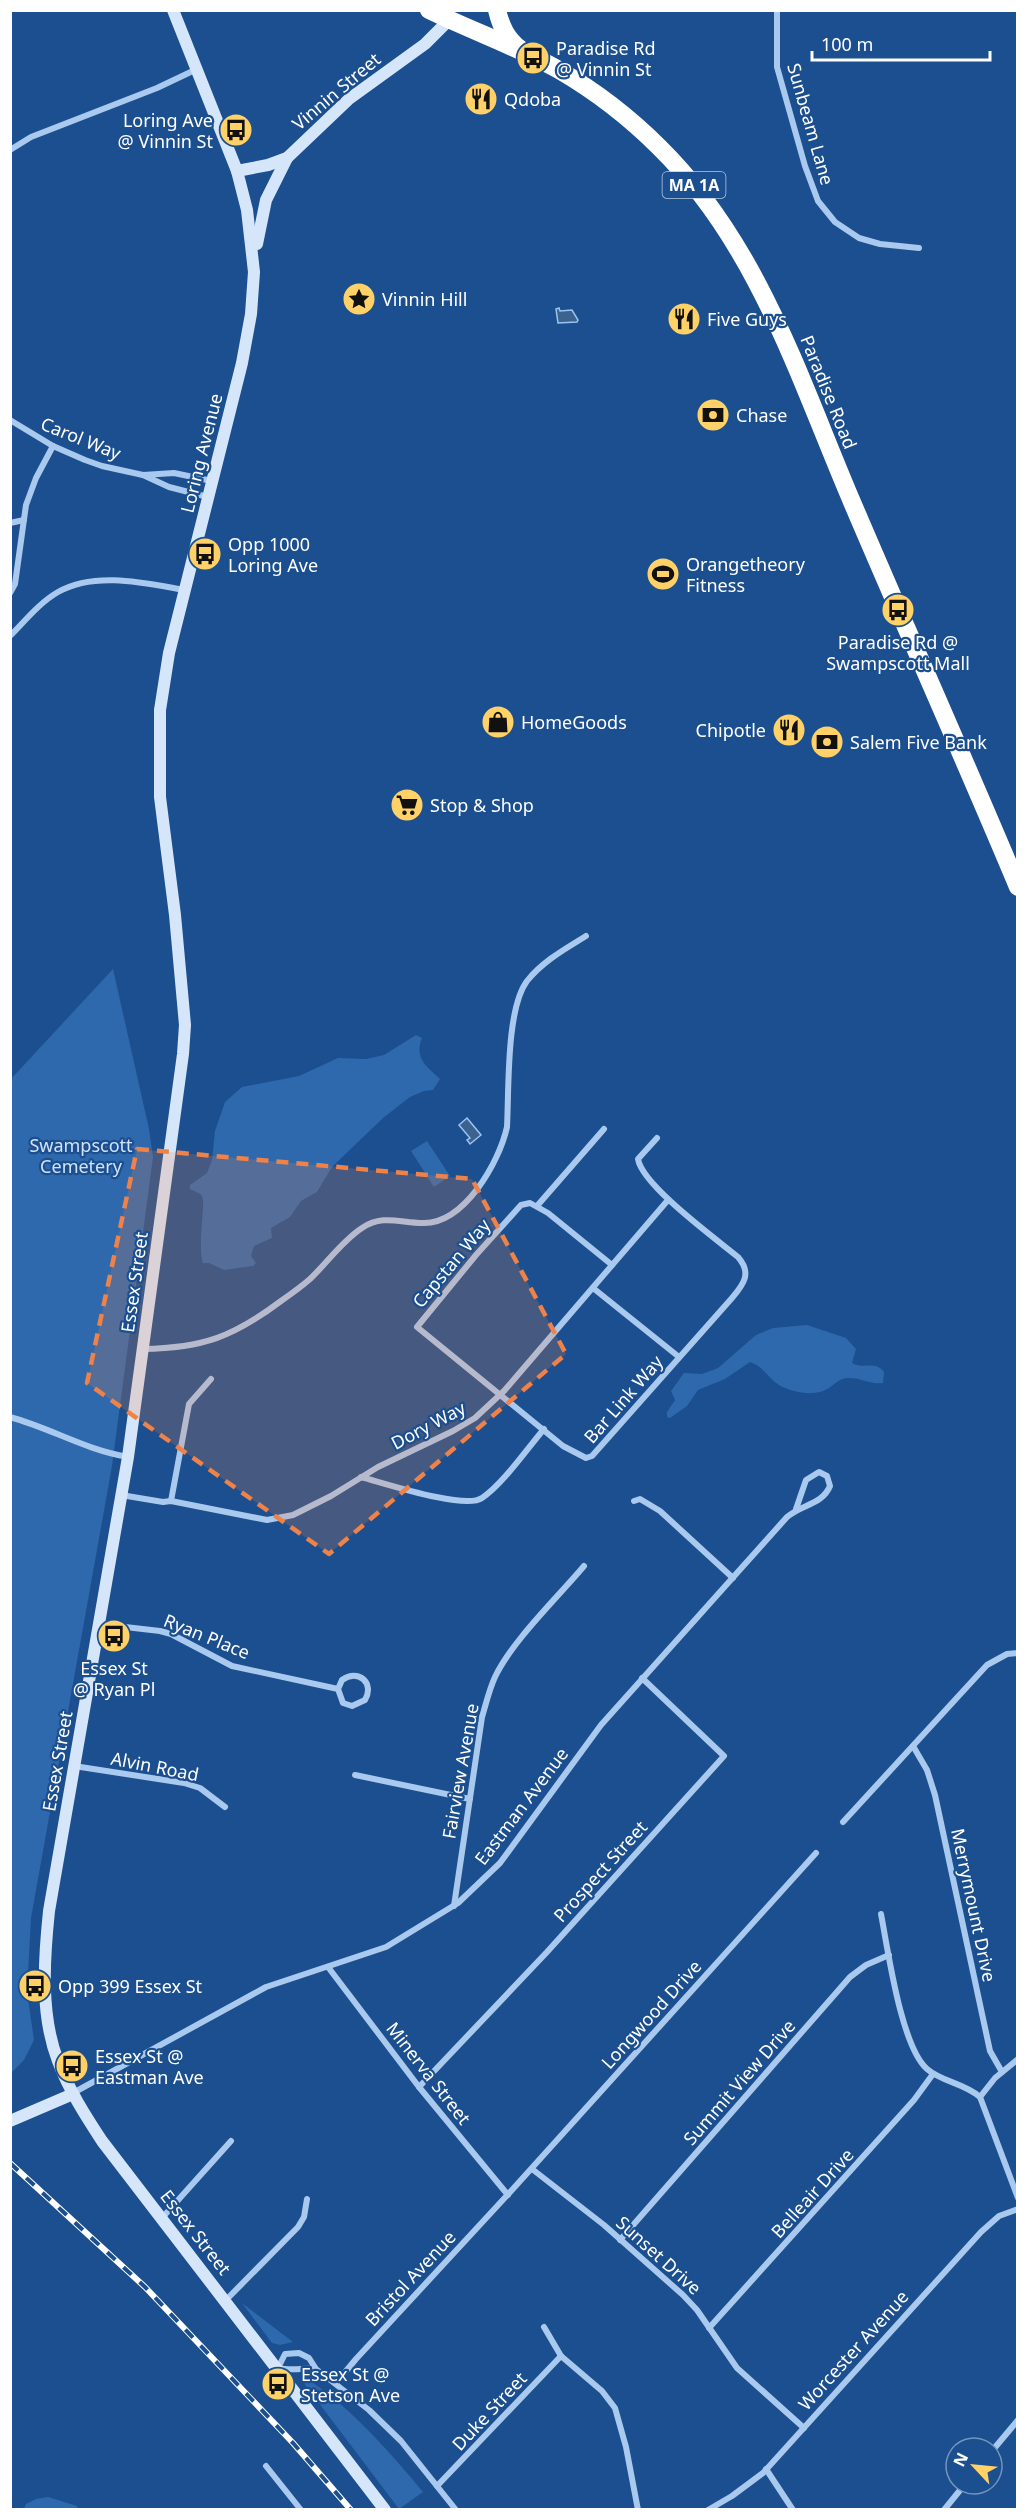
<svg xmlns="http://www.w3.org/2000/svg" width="1028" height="2520" font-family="'Noto Sans',sans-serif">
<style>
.green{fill:#2e69ad}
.water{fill:#3c6290;stroke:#9cc4f0;stroke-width:1.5}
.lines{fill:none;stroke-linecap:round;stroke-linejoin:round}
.street{stroke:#a9c9ee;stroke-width:6}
.secondary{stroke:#d6e6fa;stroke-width:12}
.highway{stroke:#fff;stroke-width:18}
.rail-casing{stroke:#fff;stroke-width:6}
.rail{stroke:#1b4f8f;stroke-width:4;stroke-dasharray:11;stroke-linecap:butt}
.marked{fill:#ee8249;fill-opacity:0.2;stroke:#ee8249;stroke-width:4.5;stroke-dasharray:12 8;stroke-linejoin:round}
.labels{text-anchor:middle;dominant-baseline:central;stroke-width:4.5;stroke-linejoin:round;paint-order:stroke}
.shield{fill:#1b4f8f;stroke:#bbcadd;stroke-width:1.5}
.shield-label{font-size:16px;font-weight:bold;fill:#fff}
.poi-label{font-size:18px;fill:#fff;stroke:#1b4f8f;text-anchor:start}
.street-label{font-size:18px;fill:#fff;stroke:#1b4f8f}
.park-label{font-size:18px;fill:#cfe3fa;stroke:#1b4f8f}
</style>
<rect width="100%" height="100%" fill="#1b4f8f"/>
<g class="green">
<path d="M113 969 149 1129 153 1157 112 1466 31 1918 27 1992 34 2040 24 2060 11 2073V1079Z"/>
<path d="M416 1035 422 1038C414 1058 426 1066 440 1079L433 1090 424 1091 410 1097 383 1118 332 1167 317 1192 301 1201 290 1217 271 1228 272 1238 254 1246 251 1256 256 1263 253 1266 224 1270 209 1263H203C197 1246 206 1202 202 1196 200 1193 194 1191 190 1189V1185L207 1173 212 1160 215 1131 225 1102 242 1087 299 1076 338 1058 366 1059 384 1055Z"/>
<path d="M427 1141 450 1176 434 1187 411 1151Z"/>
<path d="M807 1325 846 1338 856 1349 852 1363C864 1370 875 1360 884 1372L883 1383C872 1385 861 1378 850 1378 841 1377 836 1383 829 1388 816 1397 793 1393 779 1385 768 1378 763 1366 750 1362L725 1379 698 1390 687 1406 670 1418 667 1417V1412L675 1400 671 1391 684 1373 702 1374 718 1368 756 1335 773 1328Z"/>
<path d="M242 2303 293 2342 280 2345 272 2343Z"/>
<path d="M303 2377C343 2398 394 2457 423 2492L399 2509 306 2386 302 2379Z"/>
<path d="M48 2497 77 2506 78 2509H24L26 2504 36 2499Z"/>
</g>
<g class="water">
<path d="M559 308 560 311 572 310 578 320 577 322 558 323 556 309Z"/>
<path d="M467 1118 481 1135 470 1144 467 1140 470 1138 459 1125Z"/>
</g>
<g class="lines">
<g class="street">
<path d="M777 10V67L805 166 818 201 835 222 859 238 880 244 919 248"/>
<path d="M10 150 31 137 157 88 197 69"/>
<path d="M10 420 53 446 85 460 102 466 143 475 169 487 208 497"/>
<path d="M143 475 174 473 212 481"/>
<path d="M10 523 24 520"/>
<path d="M10 593 15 584 26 505 36 478 53 446"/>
<path d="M10 636C25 621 39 603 58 592 95 571 145 583 185 590"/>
<path d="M537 1206 604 1129"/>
<path d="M612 1265 548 1213 530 1203 521 1205 476 1255 417 1327 563 1446 586 1458 592 1456 732 1298C744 1284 752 1273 738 1257 716 1239 642 1185 638 1159L657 1138"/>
<path d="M593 1288 679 1357"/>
<path d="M143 1349C203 1348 233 1337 281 1301 291 1294 301 1287 310 1279 327 1263 342 1241 362 1228 383 1214 400 1223 423 1223 464 1224 499 1163 507 1127 509 1091 506 1009 527 981 543 961 565 949 586 936"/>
<path d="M10 1417C53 1429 83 1449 128 1457"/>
<path d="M361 1477C384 1483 465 1510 482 1498 502 1485 527 1449 544 1429"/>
<path d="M121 1495 163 1502 171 1501 267 1520 293 1515 331 1496 378 1467 453 1431 475 1418 504 1391 668 1200"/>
<path d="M171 1501 189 1404 211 1379"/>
<path d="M634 1501 640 1499 660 1511 733 1578"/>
<path d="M99 1624 160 1631 171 1634 232 1666 338 1689 343 1703 352 1706 365 1700C375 1683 358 1668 342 1680L338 1689"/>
<path d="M913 1746 927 1770 935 1795 990 2051 1002 2072"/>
<path d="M74 1766 184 1783 200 1788 225 1807"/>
<path d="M355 1775 470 1799"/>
<path d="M843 1822 987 1665 1007 1654 1018 1653"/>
<path d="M454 1906 482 1717C486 1704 489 1690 495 1677 512 1641 558 1597 584 1566"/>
<path d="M881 1914C888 1950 901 2046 927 2069 942 2082 964 2083 980 2097L1018 2198"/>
<path d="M328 1967 419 2087 508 2195"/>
<path d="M419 2087 547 1952 724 1756 642 1678"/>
<path d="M73 2093 266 1987 386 1947 458 1903 500 1863 601 1725 787 1517C802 1504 822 1505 830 1486L827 1476 819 1472 806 1480 796 1509"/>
<path d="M980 2097 995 2078 1018 2059"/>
<path d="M532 2169 604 2225 683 2295 697 2310 737 2368 804 2428"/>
<path d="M162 2218 231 2141"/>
<path d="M620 2240 850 1977 866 1965 889 1955"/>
<path d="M226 2300 298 2227 304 2217 307 2199"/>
<path d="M544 2327 561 2356 602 2391 615 2408 626 2447 638 2510"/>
<path d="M709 2328 914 2100 933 2074"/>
<path d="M316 2369C303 2368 291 2371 278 2368L285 2354 299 2353 309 2358 316 2369 369 2410 401 2441 456 2510"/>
<path d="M336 2383 356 2359 512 2190 816 1853"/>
<path d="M992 2451 1018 2420"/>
<path d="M266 2466 301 2510"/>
<path d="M766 2469 793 2510"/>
<path d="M437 2486 561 2356"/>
<path d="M708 2510 732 2496 763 2473 981 2232 999 2216 1018 2209"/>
<path d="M944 2510 965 2484"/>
</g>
<g class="secondary">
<path d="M173 10 237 171 247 210 254 272 251 314 242 363 169 653 160 710V797L175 915 185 1025 183 1054 128 1457 49 1911C44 1959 40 2015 58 2061 69 2090 85 2115 102 2141L385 2510"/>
<path d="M237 171 268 165 287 158 349 99 425 44 449 20"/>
<path d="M257 244 266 200 287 158"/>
<path d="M10 2121 73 2094"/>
</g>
<g class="highway">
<path d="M429 10C472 31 518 47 559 70 595 91 630 118 659 147 758 244 799 378 852 502 907 631 964 758 1018 887"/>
<path d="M497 10C501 27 507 39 520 49"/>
</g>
<g class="rail-casing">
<path id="rail" d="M10 2163 145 2287 293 2443 351 2510"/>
</g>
<use href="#rail" class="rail"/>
</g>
<path class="marked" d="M137 1149 472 1179 566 1354 329 1554 87 1383Z"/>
<defs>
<g id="bus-disc" transform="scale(1.725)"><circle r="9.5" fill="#ffd166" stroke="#1b4f8f"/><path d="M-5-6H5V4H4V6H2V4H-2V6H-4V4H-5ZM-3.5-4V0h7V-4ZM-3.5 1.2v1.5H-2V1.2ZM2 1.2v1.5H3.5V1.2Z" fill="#111"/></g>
<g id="restaurant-disc" transform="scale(1.725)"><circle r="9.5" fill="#ffd166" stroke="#1b4f8f"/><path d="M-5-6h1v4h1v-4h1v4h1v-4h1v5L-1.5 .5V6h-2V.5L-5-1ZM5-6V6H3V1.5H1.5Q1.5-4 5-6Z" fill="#111"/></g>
<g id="sight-disc" transform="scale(1.725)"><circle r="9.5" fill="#ffd166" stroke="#1b4f8f"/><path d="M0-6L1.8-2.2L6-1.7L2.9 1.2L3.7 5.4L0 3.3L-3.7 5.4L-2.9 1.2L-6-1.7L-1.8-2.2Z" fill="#111"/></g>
<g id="bank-disc" transform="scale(1.725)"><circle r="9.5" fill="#ffd166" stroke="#1b4f8f"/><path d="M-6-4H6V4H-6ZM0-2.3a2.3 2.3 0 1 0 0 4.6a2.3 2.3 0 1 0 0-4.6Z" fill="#111"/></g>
<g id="stadium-disc" transform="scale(1.725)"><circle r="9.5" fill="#ffd166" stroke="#1b4f8f"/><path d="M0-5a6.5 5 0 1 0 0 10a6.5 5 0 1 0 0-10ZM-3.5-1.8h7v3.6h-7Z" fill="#111"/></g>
<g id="shop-disc" transform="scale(1.725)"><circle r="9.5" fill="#ffd166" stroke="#1b4f8f"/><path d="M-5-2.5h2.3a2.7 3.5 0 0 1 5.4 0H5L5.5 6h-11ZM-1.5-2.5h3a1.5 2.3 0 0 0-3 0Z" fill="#111"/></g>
<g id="supermarket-disc" transform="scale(1.725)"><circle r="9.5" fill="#ffd166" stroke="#1b4f8f"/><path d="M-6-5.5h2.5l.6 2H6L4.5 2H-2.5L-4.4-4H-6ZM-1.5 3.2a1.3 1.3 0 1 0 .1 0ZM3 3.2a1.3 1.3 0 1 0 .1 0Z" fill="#111"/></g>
</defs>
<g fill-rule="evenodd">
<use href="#bus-disc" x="533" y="58"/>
<use href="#restaurant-disc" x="481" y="99"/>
<use href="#bus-disc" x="236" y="130"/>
<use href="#sight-disc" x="359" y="299"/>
<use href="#restaurant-disc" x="684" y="319"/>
<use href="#bank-disc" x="713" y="415"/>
<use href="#bus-disc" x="205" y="554"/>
<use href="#stadium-disc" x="663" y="574"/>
<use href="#bus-disc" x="898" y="610"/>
<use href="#shop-disc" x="498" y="722"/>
<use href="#restaurant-disc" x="789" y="730"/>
<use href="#bank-disc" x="827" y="742"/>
<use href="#supermarket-disc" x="407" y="805"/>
<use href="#bus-disc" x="114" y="1636"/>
<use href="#bus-disc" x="35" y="1986"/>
<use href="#bus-disc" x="72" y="2066"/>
<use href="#bus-disc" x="278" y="2384"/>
</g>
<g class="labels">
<rect class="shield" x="662.5" y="172" width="63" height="26" rx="4.5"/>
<g class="shield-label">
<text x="694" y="185">MA 1A</text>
</g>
<g class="poi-label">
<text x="556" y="48">Paradise Rd<tspan x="556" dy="21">@ Vinnin St</tspan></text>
<text x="504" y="99">Qdoba</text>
<text x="213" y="120" text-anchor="end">Loring Ave<tspan x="213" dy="21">@ Vinnin St</tspan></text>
<text x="382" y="299">Vinnin Hill</text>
<text x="707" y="319">Five Guys</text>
<text x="736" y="415">Chase</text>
<text x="228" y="544">Opp 1000<tspan x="228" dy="21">Loring Ave</tspan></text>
<text x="686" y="564">Orangetheory<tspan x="686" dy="21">Fitness</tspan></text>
<text x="898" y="642" text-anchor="middle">Paradise Rd @<tspan x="898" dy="21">Swampscott Mall</tspan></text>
<text x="521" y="722">HomeGoods</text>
<text x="766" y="730" text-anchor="end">Chipotle</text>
<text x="850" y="742">Salem Five Bank</text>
<text x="430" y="805">Stop &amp; Shop</text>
<text x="114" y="1668" text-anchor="middle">Essex St<tspan x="114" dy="21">@ Ryan Pl</tspan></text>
<text x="58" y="1986">Opp 399 Essex St</text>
<text x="95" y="2056">Essex St @<tspan x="95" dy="21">Eastman Ave</tspan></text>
<text x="301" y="2374">Essex St @<tspan x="301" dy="21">Stetson Ave</tspan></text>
</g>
<g class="street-label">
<text transform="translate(336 91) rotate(-40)">Vinnin Street</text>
<text transform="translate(811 124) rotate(74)">Sunbeam Lane</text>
<text transform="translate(829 392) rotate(68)">Paradise Road</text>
<text transform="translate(81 438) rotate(22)">Carol Way</text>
<text transform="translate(201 453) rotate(-76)">Loring Avenue</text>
<text transform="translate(451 1263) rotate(-50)">Capstan Way</text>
<text transform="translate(134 1282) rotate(-82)">Essex Street</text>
<text transform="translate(623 1399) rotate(-49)">Bar Link Way</text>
<text transform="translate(428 1425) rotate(-28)">Dory Way</text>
<text transform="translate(207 1636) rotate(22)">Ryan Place</text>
<text transform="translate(57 1761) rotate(-80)">Essex Street</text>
<text transform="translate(155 1766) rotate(11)">Alvin Road</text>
<text transform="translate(460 1771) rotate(-80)">Fairview Avenue</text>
<text transform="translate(521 1806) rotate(-53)">Eastman Avenue</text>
<text transform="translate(600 1871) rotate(-48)">Prospect Street</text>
<text transform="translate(974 1905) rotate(78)">Merrymount Drive</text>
<text transform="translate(651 2014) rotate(-48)">Longwood Drive</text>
<text transform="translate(429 2073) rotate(52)">Minerva Street</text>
<text transform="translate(739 2082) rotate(-49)">Summit View Drive</text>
<text transform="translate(812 2193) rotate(-48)">Belleair Drive</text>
<text transform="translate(196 2232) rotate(52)">Essex Street</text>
<text transform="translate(659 2255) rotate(42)">Sunset Drive</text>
<text transform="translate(410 2278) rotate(-47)">Bristol Avenue</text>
<text transform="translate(853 2350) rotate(-48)">Worcester Avenue</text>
<text transform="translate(489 2411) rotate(-47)">Duke Street</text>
</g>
<g class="park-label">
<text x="81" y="1145">Swampscott<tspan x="81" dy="21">Cemetery</tspan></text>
</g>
</g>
<rect width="1028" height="2520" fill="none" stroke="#ffffff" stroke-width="24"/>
<g transform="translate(974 2466) rotate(296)"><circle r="28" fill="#1b4f8f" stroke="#7695bc" stroke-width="1.5"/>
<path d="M0-4.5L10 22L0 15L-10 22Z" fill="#ffd166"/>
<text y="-9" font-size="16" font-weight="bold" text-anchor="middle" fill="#ffffff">N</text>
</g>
<path d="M812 51v9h178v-9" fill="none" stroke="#ffffff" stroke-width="3"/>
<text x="821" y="51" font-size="18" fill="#ffffff" stroke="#1b4f8f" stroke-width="4.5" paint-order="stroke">100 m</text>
</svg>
